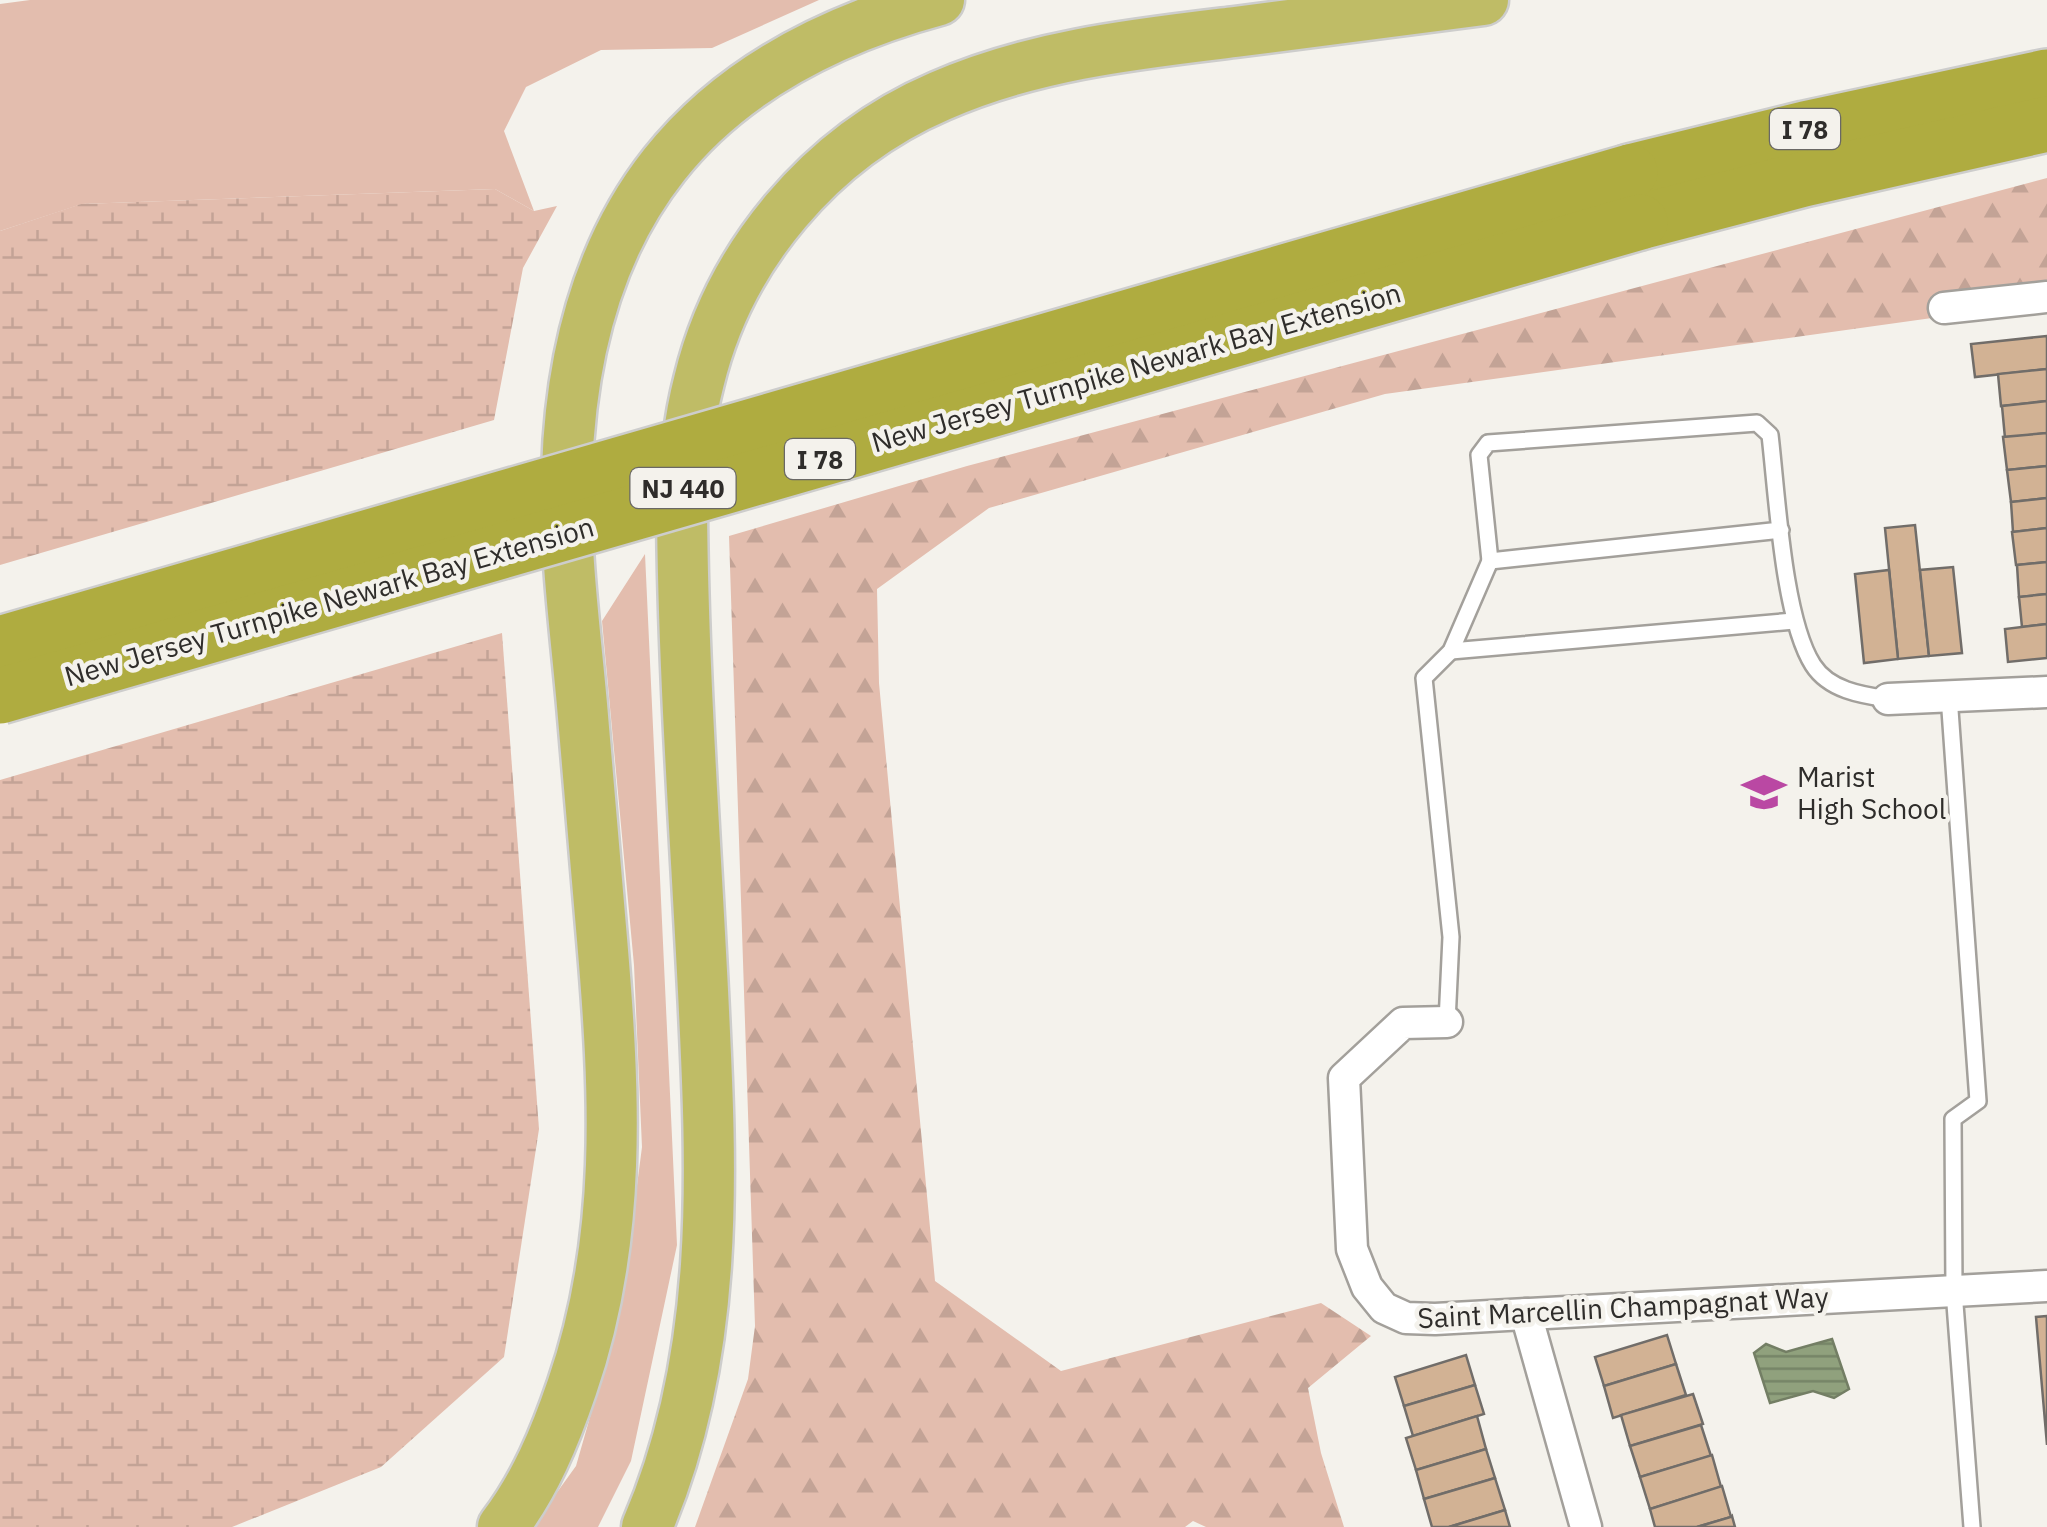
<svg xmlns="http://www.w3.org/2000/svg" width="2047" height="1527" font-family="'IBM Plex Sans',sans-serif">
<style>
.grass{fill:#e3bdae}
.forest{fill:url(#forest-firs)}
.wetland{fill:url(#wetland-marsh)}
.water{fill:url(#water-rules);stroke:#737e64;stroke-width:2.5}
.building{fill:#d2b294;stroke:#716d69;stroke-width:2.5}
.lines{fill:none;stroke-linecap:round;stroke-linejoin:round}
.service-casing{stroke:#a3a09b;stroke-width:20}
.minor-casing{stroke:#a3a09b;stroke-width:35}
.trunk-casing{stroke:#cdcdcc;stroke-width:55}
.motorway-casing{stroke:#cdcdcc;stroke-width:60}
.service{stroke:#fff;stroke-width:15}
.minor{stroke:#fff;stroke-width:30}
.trunk{stroke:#bfbc66;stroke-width:50}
.motorway{stroke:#afac40;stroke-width:55}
.motorway-bridge-casing{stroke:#cdcdcc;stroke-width:60;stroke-linecap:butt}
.motorway-bridge{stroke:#afac40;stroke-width:55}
.labels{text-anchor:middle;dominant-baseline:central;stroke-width:9;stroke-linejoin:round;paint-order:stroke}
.shield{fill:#f4f2ec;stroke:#6a6865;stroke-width:2.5}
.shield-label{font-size:25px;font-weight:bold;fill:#2f2d2b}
.street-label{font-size:28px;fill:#2f2d2b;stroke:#f4f2ec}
.poi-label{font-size:28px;fill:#2f2d2b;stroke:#f4f2ec;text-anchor:start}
</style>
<defs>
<pattern id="forest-firs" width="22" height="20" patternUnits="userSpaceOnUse" patternTransform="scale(2.5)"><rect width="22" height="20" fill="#e3bdae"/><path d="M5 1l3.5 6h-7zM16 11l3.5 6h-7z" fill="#c3a396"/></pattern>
<pattern id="wetland-marsh" width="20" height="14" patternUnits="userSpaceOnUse" patternTransform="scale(2.5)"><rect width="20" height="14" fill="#e3bdae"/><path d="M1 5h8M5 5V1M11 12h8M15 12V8" fill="none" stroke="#c3a396"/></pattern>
<pattern id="water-rules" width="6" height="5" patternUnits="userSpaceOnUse" patternTransform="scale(2.5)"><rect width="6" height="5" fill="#90a17d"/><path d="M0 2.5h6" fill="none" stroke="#768467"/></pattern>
</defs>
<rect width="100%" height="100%" fill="#f4f2ec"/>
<g class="grass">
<path d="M30 0H819L712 48 601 50 526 87 504 131 534 211 495 189 82 204 0 231V4Z"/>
<path d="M645 554 677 1245 631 1461 598 1527H532L576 1466 621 1309 642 1147 634 965 602 621Z"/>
</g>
<path class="forest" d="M2047 178V302L1385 394 989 508 877 589 879 683 935 1281 1061 1371 1321 1303 1371 1336 1308 1388 1321 1453 1344 1527H1206L1193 1521 1185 1527H695L748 1379 755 1326 729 536 967 466Z"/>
<g class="wetland">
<path d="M495 189 534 211 557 206 523 268 494 420 0 565V231L81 204Z"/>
<path d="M502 633 539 1129 504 1357 381 1467 232 1527H0V780Z"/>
</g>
<path class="water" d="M1832 1339 1849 1389 1834 1398 1813 1391 1770 1403 1754 1353 1766 1344 1786 1352Z"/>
<g class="building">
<path d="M2047 336V369L1975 377 1971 344Z"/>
<path d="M2047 369V401L2001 406 1998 374Z"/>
<path d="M2047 401V433L2005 438 2002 406Z"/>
<path d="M2047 433V466L2007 470 2003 437Z"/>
<path d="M2047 466V498L2011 502 2007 470Z"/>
<path d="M2047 498V528L2013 532 2011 502Z"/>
<path d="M1915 525 1929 656 1898 659 1885 528Z"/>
<path d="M2047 528V562L2016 565 2012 532Z"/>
<path d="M2047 562V594L2019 597 2017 565Z"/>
<path d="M1953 567 1962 653 1929 656 1920 570Z"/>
<path d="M1889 570 1898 659 1864 663 1855 574Z"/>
<path d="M2047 594V624L2022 627 2019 597Z"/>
<path d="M2047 624V658L2008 662 2005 629Z"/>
<path d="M2047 1316V1445L2036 1317Z"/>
<path d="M1667 1335 1676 1364 1604 1386 1595 1357Z"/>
<path d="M1466 1355 1475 1385 1404 1406 1395 1377Z"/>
<path d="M1676 1364 1686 1395 1613 1418 1604 1386Z"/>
<path d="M1475 1385 1484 1414 1413 1436 1404 1406Z"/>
<path d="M1693 1394 1703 1424 1630 1446 1621 1415Z"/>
<path d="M1477 1416 1486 1449 1416 1470 1406 1438Z"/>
<path d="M1701 1425 1711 1456 1640 1477 1630 1446Z"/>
<path d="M1486 1449 1495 1478 1424 1499 1416 1470Z"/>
<path d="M1712 1455 1721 1487 1650 1509 1640 1477Z"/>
<path d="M1495 1478 1505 1510 1449 1527H1432L1424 1499Z"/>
<path d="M1722 1486 1731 1517 1697 1527H1655L1650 1509Z"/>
<path d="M1505 1510 1510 1527H1449Z"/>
<path d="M1732 1516 1735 1527H1697L1731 1517Z"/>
</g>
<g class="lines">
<g class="service-casing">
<g id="service">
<path d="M1781 530 1490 561 1479 455 1488 443 1757 423 1770 435C1777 494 1783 618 1813 665 1829 690 1861 695 1888 699"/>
<path d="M1451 651 1794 621"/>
<path d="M1949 696 1978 1101 1953 1119 1954 1291 1972 1527"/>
<path d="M1447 1022 1451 937 1424 678 1451 651 1490 561"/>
</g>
</g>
<g class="minor-casing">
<g id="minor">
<path d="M1944 308 2047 297"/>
<path d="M1888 699 2047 692"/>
<path d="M1447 1022 1403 1023 1344 1078 1352 1249 1367 1287 1384 1308 1406 1318 1435 1319 2047 1286"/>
<path d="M1526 1314 1586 1527"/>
</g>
</g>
<g class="trunk-casing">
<g id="trunk">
<path d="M503 1527C535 1485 555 1437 572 1387 623 1240 615 1092 602 939 595 861 588 783 582 705 575 627 564 548 567 470 575 217 694 66 939 0"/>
<path d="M647 1527C721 1356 712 1173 703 991 695 831 683 669 682 508 685 465 688 423 699 381 729 256 821 147 940 96 1033 55 1135 44 1235 32 1317 21 1400 11 1483 0"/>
</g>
</g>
<g class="motorway-casing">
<g id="motorway">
<path d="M1630 172 1805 129 2047 77"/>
<path d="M1640 222 1804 179 2047 124"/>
</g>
</g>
<use href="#service" class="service"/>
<use href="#minor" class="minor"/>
<use href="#trunk" class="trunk"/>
<use href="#motorway" class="motorway"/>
<g class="motorway-bridge-casing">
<g id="motorway-bridge">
<path d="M0 644 1630 172"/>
<path d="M0 696 1640 222"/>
</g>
</g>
<use href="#motorway-bridge" class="motorway-bridge"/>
</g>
<defs>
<g id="school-bare" transform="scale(3.45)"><path d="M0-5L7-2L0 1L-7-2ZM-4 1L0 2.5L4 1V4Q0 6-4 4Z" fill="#ba48a3" stroke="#f4f2ec" stroke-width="2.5" paint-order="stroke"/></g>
</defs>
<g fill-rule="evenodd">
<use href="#school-bare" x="1764" y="792"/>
</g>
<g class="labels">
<g class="shield">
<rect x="1770" y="109" width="70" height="40" rx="8"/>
<rect x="785" y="439" width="70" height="40" rx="8"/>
<rect x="630.5" y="468" width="105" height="40" rx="8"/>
</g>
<g class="shield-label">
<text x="1805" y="129">I 78</text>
<text x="820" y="459">I 78</text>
<text x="683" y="488">NJ 440</text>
</g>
<g class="street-label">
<text transform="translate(1136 367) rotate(-16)">New Jersey Turnpike Newark Bay Extension</text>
<text transform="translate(329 601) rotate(-16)">New Jersey Turnpike Newark Bay Extension</text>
<text transform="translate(1623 1307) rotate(-3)">Saint Marcellin Champagnat Way</text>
</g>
<g class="poi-label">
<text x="1797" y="776">Marist<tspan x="1797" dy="32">High School</tspan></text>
</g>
</g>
</svg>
